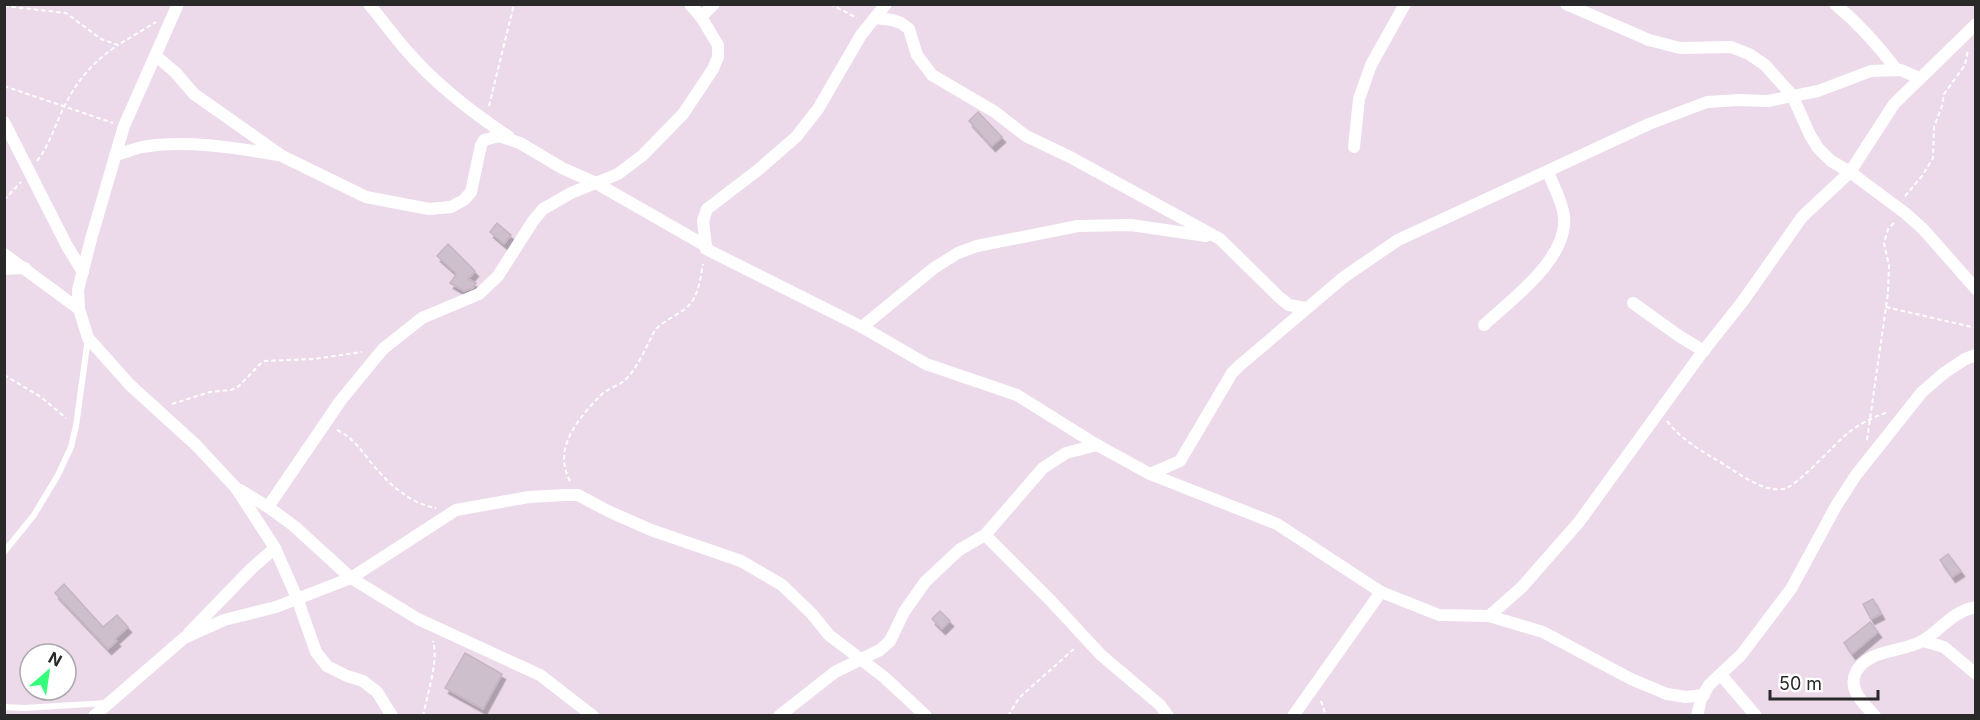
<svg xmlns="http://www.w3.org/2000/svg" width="1980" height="720" font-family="Inter,sans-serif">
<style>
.building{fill:#cebfcc;stroke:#c7b4c4;stroke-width:1.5;filter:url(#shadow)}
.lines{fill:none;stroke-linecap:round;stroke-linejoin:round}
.path{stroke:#fff;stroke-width:2;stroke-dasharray:4.5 3;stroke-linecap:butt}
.lane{stroke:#fff;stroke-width:6}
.street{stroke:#fff;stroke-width:12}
</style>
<defs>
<filter id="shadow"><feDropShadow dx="3.5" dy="5.5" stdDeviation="0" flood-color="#0004"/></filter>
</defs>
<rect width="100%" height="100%" fill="#ecdaea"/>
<g class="building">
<path d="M978 112 1002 137 992 146 969 121Z"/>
<path d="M497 223 511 235 504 244 490 232Z"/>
<path d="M448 244 475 271 468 279 476 283 473 288 464 291 450 283 456 275 455 272 437 256Z"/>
<path d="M1948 554 1961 571 1952 577 1940 560Z"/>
<path d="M64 584 103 627 117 615 128 627 115 639 117 641 108 649 55 593Z"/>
<path d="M1873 599 1881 614 1871 619 1863 604Z"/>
<path d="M940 611 950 621 942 629 932 619Z"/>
<path d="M1870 622 1878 632 1852 654 1844 643Z"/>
<path d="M465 653 502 674 483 709 445 688Z"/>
</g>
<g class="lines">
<g class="path">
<path d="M830 4 857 18"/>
<path d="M4 6 66 13 101 39 118 45 156 22"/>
<path d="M4 86 113 123"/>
<path d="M489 106 514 4"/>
<path d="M37 161C50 144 55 125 64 107 77 80 94 61 118 45"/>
<path d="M1905 196 1922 176 1933 158 1934 127 1942 106 1944 94 1965 65 1968 50"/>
<path d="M4 200 21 182"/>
<path d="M1886 307 1976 328"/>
<path d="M4 375 41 397 66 418"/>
<path d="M172 404 210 392 231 390 239 386 260 364 265 361 314 359 362 352"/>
<path d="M1667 421C1684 443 1706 453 1728 467 1744 477 1764 492 1783 489 1796 488 1834 444 1848 433 1860 423 1874 417 1888 412"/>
<path d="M337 430C354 438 362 452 374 466 390 485 411 504 436 508"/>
<path d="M1867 440 1888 293 1889 266 1884 243 1888 229 1896 221"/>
<path d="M570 481C552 448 579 418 600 396 607 388 620 386 627 378 638 367 648 343 655 330 667 317 689 312 695 296 700 286 701 274 703 264"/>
<path d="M1321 701 1326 716"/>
<path d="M423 716C427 695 439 660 433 641"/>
<path d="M1008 716 1019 698 1075 648"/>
</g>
<g class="lane">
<path d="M4 552 34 515 58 475 71 447 76 426 88 338"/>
<path d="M4 707 24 708 106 703"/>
</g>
<g class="street">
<path d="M178 4 124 126 91 239 78 290 79 309 88 338 130 385 196 445 236 488 275 548 297 598 316 652 327 666 347 676 363 681 377 692 392 716"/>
<path d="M369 4C382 20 394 36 407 51 436 85 473 113 509 137"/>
<path d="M1566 4 1649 40 1680 48 1731 47 1749 54 1765 65 1792 95 1810 135 1818 148 1831 161 1850 172 1905 213 1923 229 1976 289"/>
<path d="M1835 4C1858 23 1878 45 1896 69"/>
<path d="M701 17 714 4"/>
<path d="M876 18 892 20 901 23 909 29 917 55 932 75 995 112 1026 136 1070 157 1220 239 1279 297 1289 305 1306 308"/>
<path d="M156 56 175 72 194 94 282 156 366 197 429 209 451 207 464 200 471 192 481 145 484 140 499 136 520 143 562 168 596 183 706 246V249L862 327 926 364 1017 395 1097 445 1150 474 1277 524 1381 592 1439 615 1489 616 1522 587 1579 522 1701 354 1743 301 1802 217 1850 172 1894 104 1976 24"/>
<path d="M4 122 67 246 83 272"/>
<path d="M1354 147 1359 99 1371 65 1405 4"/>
<path d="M115 155C124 153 133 149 142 147 184 139 236 148 278 155"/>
<path d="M706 246 703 221 707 209 758 170 796 137 818 109 861 35 886 4"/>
<path d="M4 254 79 309"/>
<path d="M4 269 25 268"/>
<path d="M1633 303 1679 336 1704 351"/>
<path d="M1484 325C1511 300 1569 258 1564 216 1562 201 1553 185 1548 172"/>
<path d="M862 327 934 268 958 253 977 246 1078 226 1131 225 1206 236"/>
<path d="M1150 474 1180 461 1232 373 1239 366 1344 277 1398 240 1649 124 1707 102 1738 100 1768 101 1818 91 1871 71 1901 70 1919 78"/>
<path d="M240 490 268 507 294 526 351 578 418 619 540 675 593 716"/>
<path d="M268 507 341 400 383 349 422 318 479 294 498 276 533 221 543 209 571 193 618 174 643 155 683 114 713 69 718 57V45L701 17 690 4"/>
<path d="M985 535 1051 601 1101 655 1160 705 1168 716"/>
<path d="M1489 616 1543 632 1631 679 1667 694 1686 697 1704 695"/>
<path d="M189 633 252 568 275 548"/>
<path d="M1923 641 1944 647 1976 674"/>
<path d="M1721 675 1756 716"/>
<path d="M94 716 184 638 224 620 276 607 351 578 456 510 529 497 565 495H578L608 511 651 530 741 561 782 585 812 614 829 635 884 677 926 716"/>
<path d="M779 716 835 672 880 650 890 641 904 612 925 582 959 550 985 535 1043 468 1066 453 1097 445"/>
<path d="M1293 716 1381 592"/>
<path d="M1697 716 1701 699 1709 685 1741 655 1791 589 1836 506 1856 475 1922 392 1944 373 1965 359 1976 355"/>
<path d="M1875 716C1864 704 1847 689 1856 672 1868 649 1901 653 1922 641 1942 630 1950 612 1976 607"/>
</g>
</g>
<rect width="1980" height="720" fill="none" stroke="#292929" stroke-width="12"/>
<g transform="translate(48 672) rotate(29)"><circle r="28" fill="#ffffff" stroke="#a9a9a9" stroke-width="1.5"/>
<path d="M0-4.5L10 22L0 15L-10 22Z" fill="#35fe7b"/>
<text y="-9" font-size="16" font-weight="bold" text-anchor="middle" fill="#292929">N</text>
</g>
<path d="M1770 690v9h108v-9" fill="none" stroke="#292929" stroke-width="3"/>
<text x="1779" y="690" font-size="18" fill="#292929" stroke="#ffffff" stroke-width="4.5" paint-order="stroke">50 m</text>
</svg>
